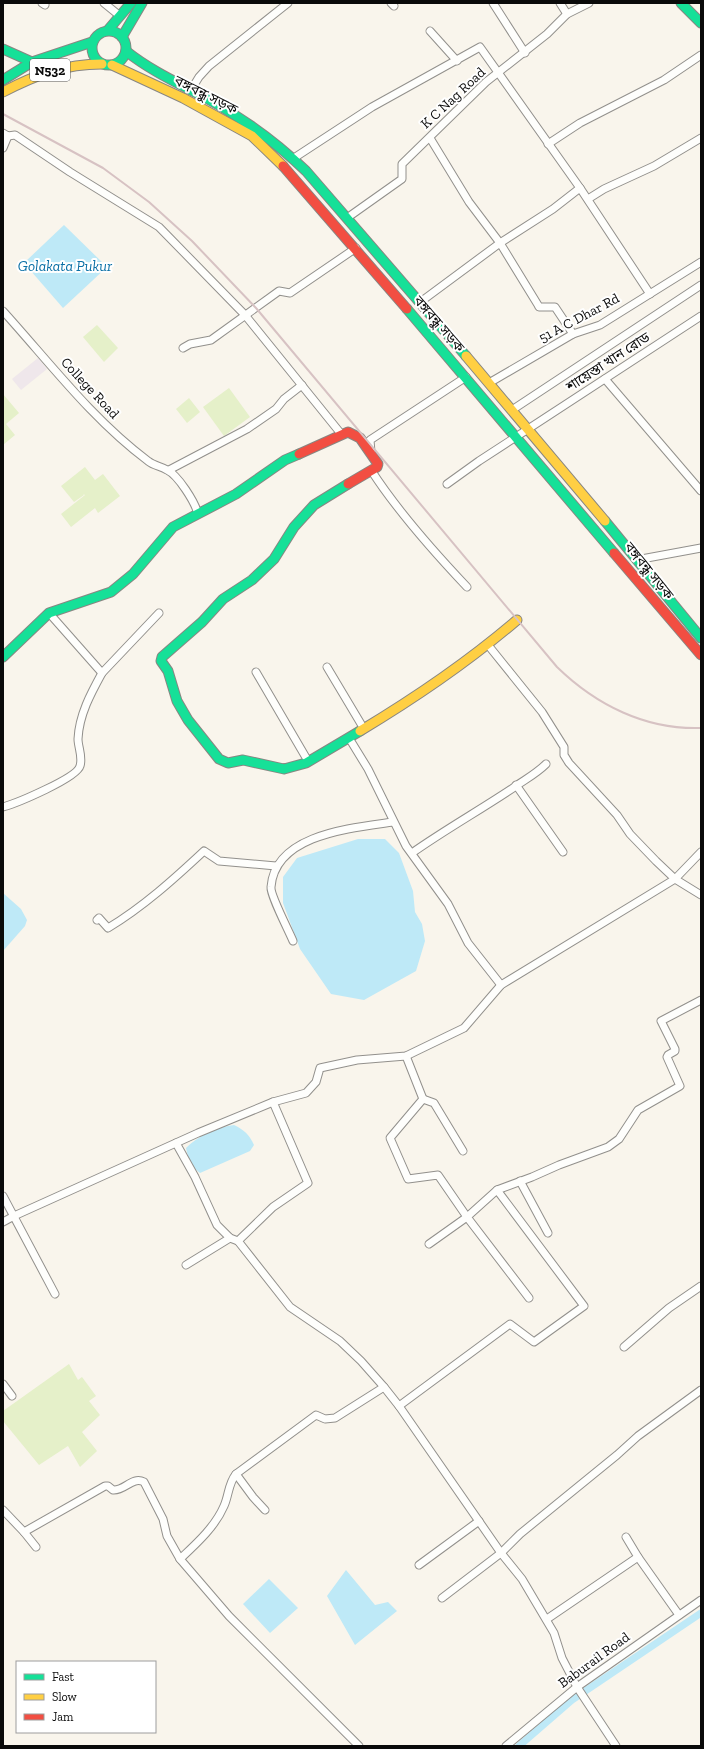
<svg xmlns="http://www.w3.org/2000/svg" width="704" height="1749" font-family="'Zilla Slab','Noto Sans Bengali',serif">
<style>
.industrial{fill:#efe7eb}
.green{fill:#e5f0c9}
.water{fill:#bee9f7}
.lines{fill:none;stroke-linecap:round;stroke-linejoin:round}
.canal{stroke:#bee9f7;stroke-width:7}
.street-casing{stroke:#92908c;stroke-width:9}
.fast-casing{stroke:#888682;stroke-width:11}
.slow-casing{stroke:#888682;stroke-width:11}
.jam-casing{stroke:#888682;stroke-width:11}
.street{stroke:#fefefc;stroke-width:7}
.fast{stroke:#16e098;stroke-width:9}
.slow{stroke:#ffcf43;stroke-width:9}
.jam{stroke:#f24e42;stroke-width:9}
.rail{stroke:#d7c2c3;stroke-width:2}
.labels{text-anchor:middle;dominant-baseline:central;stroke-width:4;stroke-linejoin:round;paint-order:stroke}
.shield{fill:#fff;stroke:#545454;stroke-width:1}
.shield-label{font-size:13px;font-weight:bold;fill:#0a0a0a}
.street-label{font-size:14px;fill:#0a0a0a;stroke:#fff}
.water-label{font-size:15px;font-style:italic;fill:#096fa5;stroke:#fff}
</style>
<rect width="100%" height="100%" fill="#f9f5ec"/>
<path class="industrial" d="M38 358 47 369 21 390 12 379Z"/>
<g class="green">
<path d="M97 325 118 348 104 362 83 337Z"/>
<path d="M229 388 250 417 224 436 203 407Z"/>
<path d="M3 394 19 413 6 424 15 435 3 445Z"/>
<path d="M189 398 200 412 187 423 176 409Z"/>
<path d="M85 467 95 480 103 474 120 496 98 513 95 508 71 527 61 514 85 495 83 494 84 495 74 502 61 486Z"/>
<path d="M69 1364 78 1380 82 1377 96 1396 89 1401 100 1415 82 1432 97 1451 80 1467 68 1446 39 1465 3 1421V1411Z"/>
</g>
<g class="water">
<path d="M64 225 107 267 63 308 24 263Z"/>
<path d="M358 839H385L399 853 413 891 415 912 422 924 425 941 416 971 364 1000 331 994 300 949 283 903V877L297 858Z"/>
<path d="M3 893 21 909 27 920 25 926 3 951Z"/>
<path d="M234 1125C244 1130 249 1134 254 1145L250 1151 200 1173C191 1167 188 1158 186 1148 197 1136 218 1127 234 1125Z"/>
<path d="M346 1570 375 1605 388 1602 397 1611 355 1645 327 1596Z"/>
<path d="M269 1579 298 1608 270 1633 243 1604Z"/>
</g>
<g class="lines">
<path class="canal" d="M519 1746 572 1700 701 1613"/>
<g class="street-casing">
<g id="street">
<path d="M42 3 45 5"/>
<path d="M104 3 120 16"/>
<path d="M391 3 394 6"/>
<path d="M493 3 525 53"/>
<path d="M560 3 567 14"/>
<path d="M430 31 457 61"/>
<path d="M191 90 199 77 209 66 288 3"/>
<path d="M3 133 8 136 15 135 70 172 159 227 245 315 342 435"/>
<path d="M430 138 469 202 500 243 538 305 539 307H555L573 334"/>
<path d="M548 144 580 123 664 80 701 55"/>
<path d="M3 148 8 136"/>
<path d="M294 158 372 107 480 47 580 188 650 294"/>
<path d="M588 199 604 189 654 166 701 138"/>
<path d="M347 218 402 179V164L486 82 547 34 567 14 589 3"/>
<path d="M419 303 500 243 553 209 580 188"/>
<path d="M3 311C50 363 92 419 148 461 154 466 161 466 167 470 178 475 195 502 198 514"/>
<path d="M183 348 190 344 211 340 279 291 290 293 356 248"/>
<path d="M605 379 701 491"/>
<path d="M489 383 573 334 600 325 701 262"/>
<path d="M512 410 701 285"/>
<path d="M371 452 370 440 466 377"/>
<path d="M169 470 247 429 276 409 284 399 302 385"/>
<path d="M371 470C398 512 433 551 467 587"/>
<path d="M447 484 479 461 701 316"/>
<path d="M636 560 701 548"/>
<path d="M49 613 102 673 159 613"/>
<path d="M488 645 542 712 564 747V755L569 763 617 815 630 834 656 861 675 879 701 895"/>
<path d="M327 667 364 729"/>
<path d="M256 672 308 761"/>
<path d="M349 738 368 769 406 846 448 904 468 943 501 985"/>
<path d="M516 785 563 852"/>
<path d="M3 807C17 803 77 778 80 766 83 757 78 747 78 739 79 715 91 693 102 673"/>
<path d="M412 853C446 829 482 809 516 786 526 779 537 773 546 764"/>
<path d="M97 920 99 918 108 928C143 907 174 879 204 851L219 861 276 866"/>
<path d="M293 941C289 931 270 895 271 887 275 834 352 828 393 822"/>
<path d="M406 1056 423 1099 390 1138 408 1179 438 1175 467 1217 429 1244"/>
<path d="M423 1099 434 1103 463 1151"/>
<path d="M176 1143 195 1177 217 1225 230 1238 238 1241 290 1307 340 1341 361 1361 384 1387 335 1418 325 1419 316 1415 236 1474C228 1484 229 1495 224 1506 215 1527 196 1544 180 1559L229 1616 359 1746"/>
<path d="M520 1181 548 1233"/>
<path d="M497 1190 532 1177 559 1165 608 1147 619 1139 638 1110 680 1086 667 1057 668 1055 675 1051V1049L661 1021 701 1000"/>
<path d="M3 1196 55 1294"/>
<path d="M3 1222 14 1216 198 1133 273 1102 306 1093 316 1082 320 1068 357 1060 406 1056 464 1028 501 985 675 879 701 852"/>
<path d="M238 1241 273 1207 308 1183 273 1102"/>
<path d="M186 1265 230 1238"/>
<path d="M624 1347 669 1308 701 1286"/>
<path d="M3 1384 12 1396"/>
<path d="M384 1387 399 1406 510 1324 534 1342 584 1306 497 1190 467 1217 529 1298"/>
<path d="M399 1406 501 1553 522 1579 554 1633 562 1658 577 1687 616 1746"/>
<path d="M236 1474 253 1497 265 1510"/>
<path d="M3 1510 24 1532 36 1547"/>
<path d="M24 1532 105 1486H108L113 1490C125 1491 132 1476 144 1482L163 1519 167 1536 180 1559"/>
<path d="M638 1557 679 1615"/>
<path d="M419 1565 479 1521"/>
<path d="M442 1598 501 1553 520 1534 617 1455 638 1436 701 1390"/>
<path d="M547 1619 638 1557 626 1537"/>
<path d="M506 1746 577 1687 701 1600"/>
</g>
</g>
<g class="fast-casing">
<g id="fast">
<path d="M681 3 701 23"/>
<path d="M108 30 131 3"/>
<circle cx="109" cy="48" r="17"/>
<path d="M122 37 142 3"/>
<path d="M3 49 32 62 44 71"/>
<path d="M126 51C151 71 180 84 208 99 244 119 276 142 306 171L466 356"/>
<path d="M3 80 32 62 92 42"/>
<path d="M407 309 614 553"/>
<path d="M348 484 314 505 294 527 274 559 252 580 223 599 202 622 162 657 161 661 168 671 177 701 188 720 219 759 228 763 243 760 284 769 306 763 360 731"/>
<path d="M605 521 701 638"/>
<path d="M3 657 49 613 111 592 133 574 173 527 236 494 285 460 299 454"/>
</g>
</g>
<g class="slow-casing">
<g id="slow">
<path d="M112 65 183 98 252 136 283 166"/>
<path d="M3 92C35 75 65 64 102 64"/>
<path d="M466 356 605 521"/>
<path d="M360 731C415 698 468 662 517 620"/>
</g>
</g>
<g class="jam-casing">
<g id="jam">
<path d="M283 166 407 309"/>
<path d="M299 454 348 432 360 438 378 464 377 467 348 484"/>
<path d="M614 553 701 655"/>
</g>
</g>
<use href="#street" class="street"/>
<use href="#fast" class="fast"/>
<use href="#slow" class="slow"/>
<use href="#jam" class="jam"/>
<path class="rail" d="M3 114 103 168 149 202 192 241 256 308 557 667C596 705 646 730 701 728"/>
</g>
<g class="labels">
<rect class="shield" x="30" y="59" width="40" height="22" rx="3"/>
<g class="shield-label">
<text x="50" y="70">N532</text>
</g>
<g class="street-label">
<text transform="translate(206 95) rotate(27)">বঙ্গবন্ধু সড়ক</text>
<text transform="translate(453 98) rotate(-43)">K C Nag Road</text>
<text transform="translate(579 318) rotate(-28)">51 A C Dhar Rd</text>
<text transform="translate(439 324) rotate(49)">বঙ্গবন্ধু সড়ক</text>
<text transform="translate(608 362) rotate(-33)">শায়েস্তা খান রোড</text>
<text transform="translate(90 388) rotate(47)">College Road</text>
<text transform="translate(649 571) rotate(51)">বঙ্গবন্ধু সড়ক</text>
<text transform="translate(594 1660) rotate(-36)">Baburail Road</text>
</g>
<g class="water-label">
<text x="65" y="266">Golakata Pukur</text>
</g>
</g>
<rect width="704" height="1749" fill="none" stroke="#0a0a0a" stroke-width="8"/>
<rect x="16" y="1661" width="140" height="72" fill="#ffffff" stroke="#9d9d9d"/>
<rect x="24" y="1674" width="20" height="6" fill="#16e098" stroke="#9d9d9d"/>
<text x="52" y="1681" font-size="12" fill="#0a0a0a">Fast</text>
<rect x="24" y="1694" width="20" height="6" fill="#ffcf43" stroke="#9d9d9d"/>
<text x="52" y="1701" font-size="12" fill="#0a0a0a">Slow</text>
<rect x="24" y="1714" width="20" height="6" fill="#f24e42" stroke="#9d9d9d"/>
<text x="52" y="1721" font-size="12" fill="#0a0a0a">Jam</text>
</svg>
